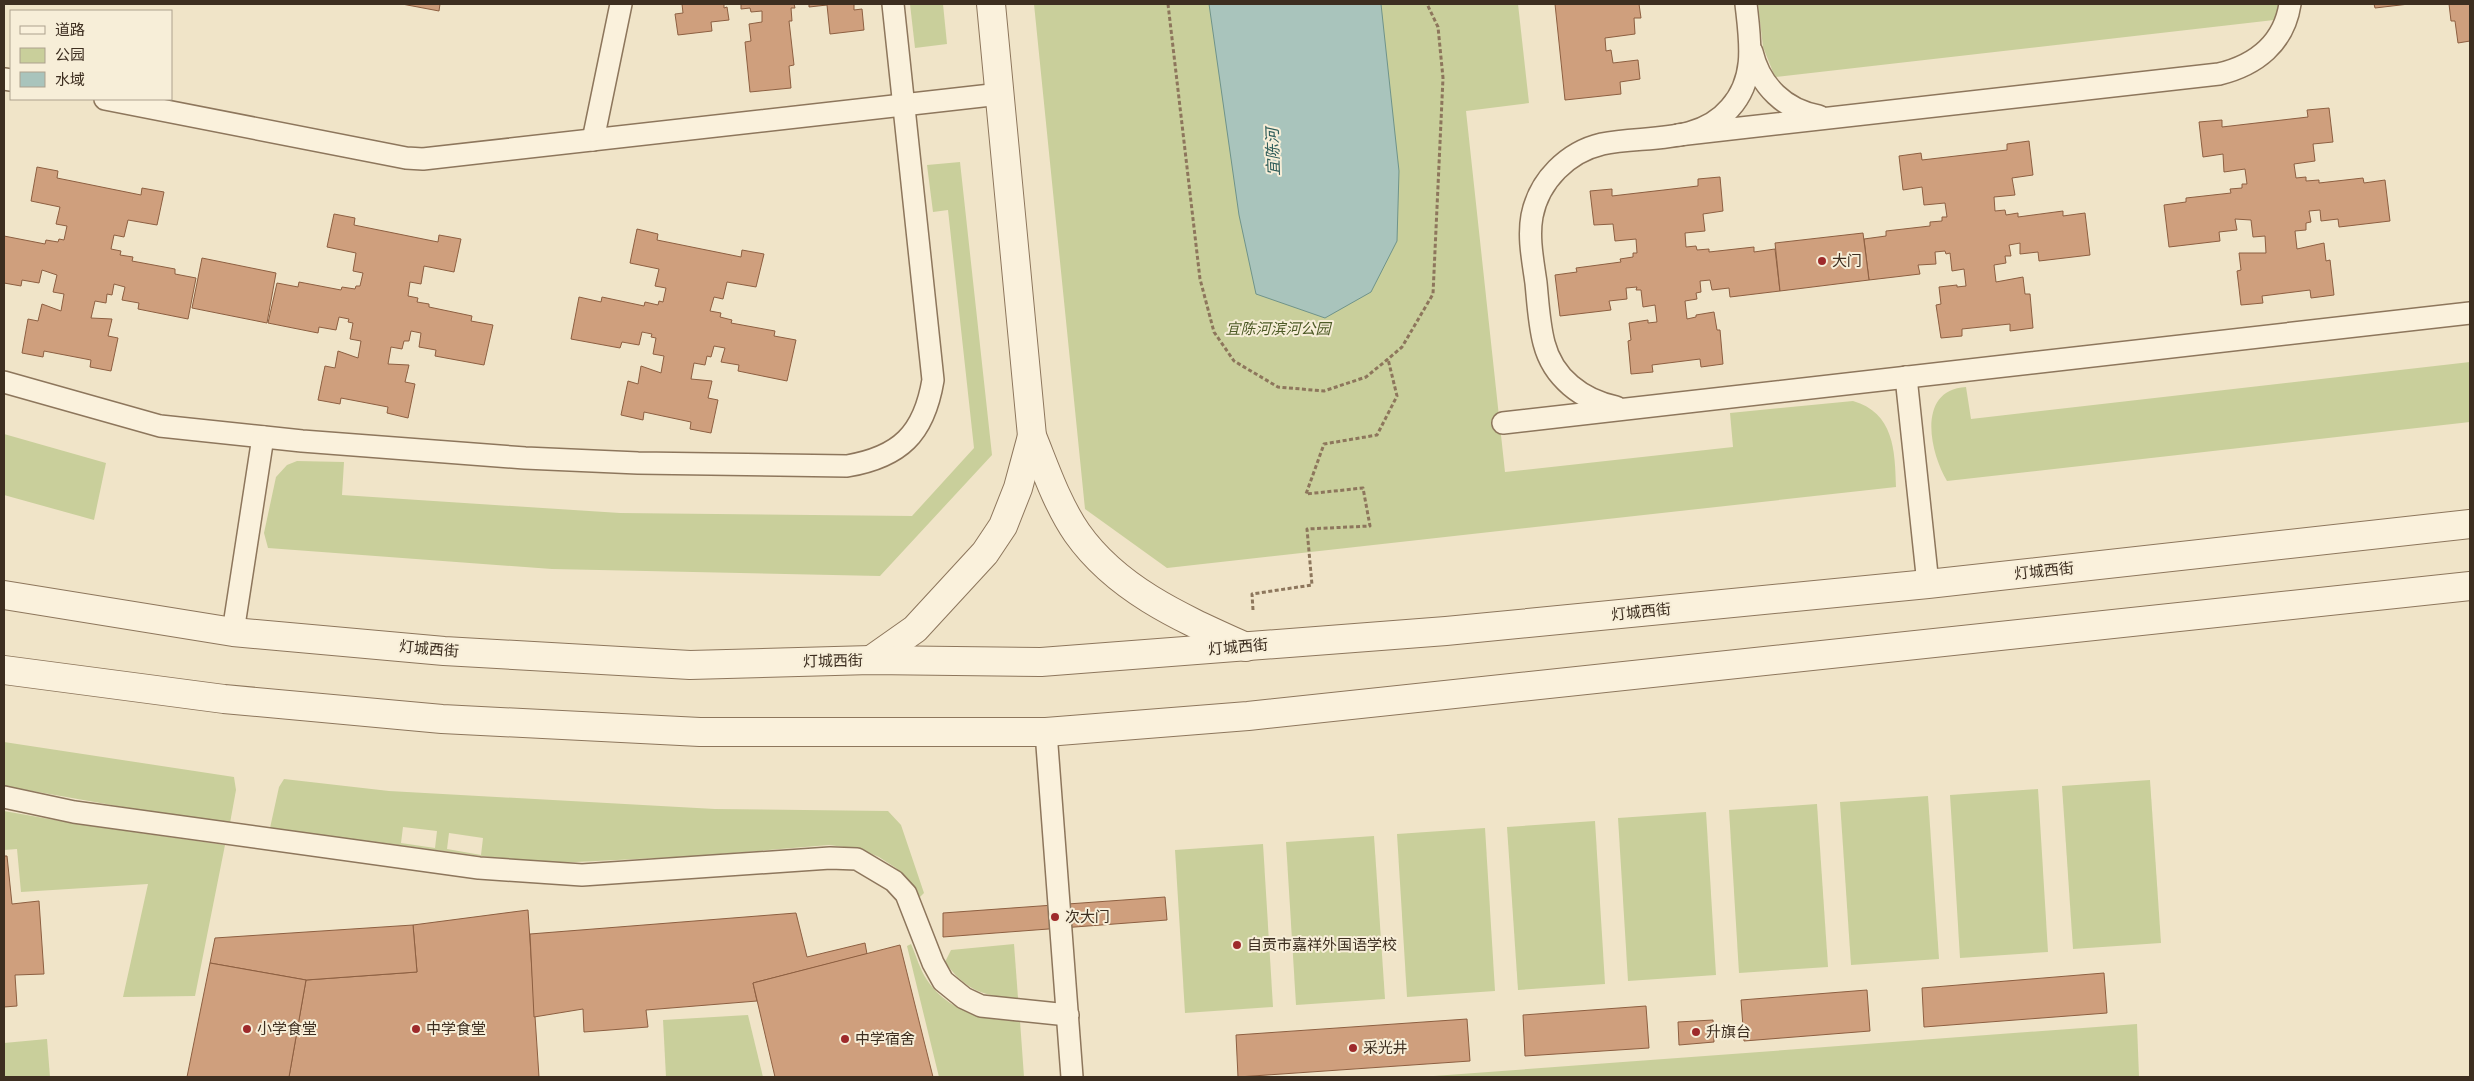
<svg xmlns="http://www.w3.org/2000/svg" width="2474" height="1081" font-family="Bitter,'Noto Sans SC',serif">
<style>
.green{fill:#c9cf9b;fill-rule:evenodd}
.water{fill:#a9c4bc;stroke:#6f938a}
.building{fill:#cf9f7d;stroke:#8d5f41}
.lines{fill:none;stroke-linecap:round;stroke-linejoin:round}
.service-casing{stroke:#8d765c;stroke-width:24}
.minor-casing{stroke:#8d765c;stroke-width:30}
.tertiary-casing{stroke:#8d765c;stroke-width:30}
.path{stroke:#8d765c;stroke-width:3;stroke-dasharray:4 2.5;stroke-linecap:butt}
.service{stroke:#faf1dc;stroke-width:21}
.minor{stroke:#faf1dc;stroke-width:28}
.tertiary{stroke:#faf1dc;stroke-width:28}
.poi-dot{fill:#9e2a2b;stroke:#f7eed8;stroke-width:2}
.labels{text-anchor:middle;dominant-baseline:central;stroke-width:4;stroke-linejoin:round;paint-order:stroke}
.poi-label{font-size:15px;fill:#3d2e20;stroke:#f7eed8;text-anchor:start}
.park-label{font-size:15px;font-style:italic;fill:#4d5a26;stroke:#f7eed8}
.street-label{font-size:15px;fill:#3d2e20;stroke:#f7eed8}
.water-label{font-size:16px;font-style:italic;fill:#2f5d5a;stroke:#f7eed8}
</style>
<rect width="100%" height="100%" fill="#f0e4c8"/>
<g class="green">
<path d="M910 4H943L947 44 915 48Z"/>
<path d="M1034 4H1518L1529 103 1466 111 1505 472 1733 447 1730 413 1853 401C1894 413 1895 450 1896 487L1167 568 1085 509Z"/>
<path d="M1758 4H2279L2274 20 1775 77 1763 47Z"/>
<path d="M960 162 992 455 880 576 552 569 268 548 264 533 276 477 287 465 297 461 344 462 342 495 620 513 912 516 974 448 948 210 933 212 927 165Z"/>
<path d="M2470 362V422L1947 481C1930 453 1916 390 1966 387L1971 419Z"/>
<path d="M4 434 106 463 94 520 4 495Z"/>
<path d="M4 742 234 777 236 790 230 823 191 819 4 786Z"/>
<path d="M284 779 389 791 715 809 888 811 901 825 924 893 920 897 896 868 879 857 860 849 829 845 696 856 556 863 481 856 270 828 279 787ZM403 827 437 831 435 848 401 843ZM449 833 483 838 481 855 447 849Z"/>
<path d="M2150 780 2161 943 2073 949 2062 786Z"/>
<path d="M2038 789 2048 952 1960 958 1950 795Z"/>
<path d="M1928 796 1939 959 1851 965 1840 802Z"/>
<path d="M1817 804 1828 967 1739 973 1729 810Z"/>
<path d="M4 811 77 824 225 845 195 996 123 997 148 884 21 892 17 849 4 850Z"/>
<path d="M1706 812 1716 975 1628 981 1618 818Z"/>
<path d="M1595 821 1605 984 1518 990 1507 827Z"/>
<path d="M1485 828 1495 991 1407 997 1397 834Z"/>
<path d="M1374 836 1385 999 1296 1005 1286 842Z"/>
<path d="M1263 844 1273 1007 1185 1013 1175 850Z"/>
<path d="M911 944C916 955 920 970 927 980 948 1011 984 1021 1020 1021L1024 1077H939L907 946Z"/>
<path d="M1014 944 1018 998C984 997 965 990 945 962L951 950Z"/>
<path d="M748 1015 763 1077H666L663 1020Z"/>
<path d="M2137 1024 2139 1077H1420Z"/>
<path d="M47 1039 50 1077H4V1043Z"/>
</g>
<path class="water" d="M1209 4H1381L1399 171 1397 241 1371 292 1325 318 1256 294 1239 215Z"/>
<g class="building">
<path d="M402 4H440L439 11Z"/>
<path d="M682 4H724V8L727 7 729 20 711 22 712 31 678 35 675 14 683 13Z"/>
<path d="M741 4H794L795 8H791L792 21H789L794 65 789 66 791 88 750 92 745 42 751 41 749 24 762 22V11L751 12 750 8 741 9Z"/>
<path d="M809 4H854V10L862 9 864 30 830 34 827 5 809 7Z"/>
<path d="M1555 4H1639L1641 18H1634L1635 34 1605 38 1606 51 1611 50 1613 63 1638 60 1640 79 1620 82 1621 94 1565 100Z"/>
<path d="M2374 4H2409L2375 8Z"/>
<path d="M2449 4H2470V41L2458 43 2455 21H2451Z"/>
<path d="M2329 108 2333 142 2313 144 2315 161 2294 164 2296 178 2306 177V181L2319 180V183L2363 178 2364 183 2385 180 2390 221 2339 227 2338 219 2321 221 2320 210 2309 211 2311 222 2306 223V230L2295 231 2297 249 2324 243 2326 261 2330 260 2334 295 2311 298 2310 290 2262 296 2263 303 2241 305 2237 271 2241 270 2239 253H2266L2265 236 2253 237 2251 220 2235 219 2237 230 2219 232 2220 241 2169 247 2164 205 2186 202V198L2231 193 2230 189 2242 188V184H2247L2245 169 2224 172 2223 154 2203 157 2199 122 2222 120V127L2308 117 2307 110Z"/>
<path d="M2029 141 2033 175 2012 178 2015 195 1994 197 1995 211 2005 210 2006 215 2018 213V217L2063 211V216L2085 213 2090 255 2039 261 2038 252 2020 254V243L2009 245 2011 256H2005L2006 263 1994 265 1996 282 2023 277 2025 294H2030L2033 328 2010 331V324L1962 329V336L1941 338 1936 305 1941 304 1939 287 1957 285V287L1966 286 1964 269 1952 271 1950 253 1946 254 1945 251 1935 252 1936 264 1918 265 1920 274 1869 280 1864 239 1886 236V231L1930 226V222L1942 221V217H1947L1945 203 1924 205 1922 187 1903 190 1899 156 1921 153 1922 160 2007 150V144Z"/>
<path d="M37 167 58 171 57 178 141 195 142 188 164 192 157 225 128 220 124 237 114 235 111 249 121 251 120 255 133 257 132 261 175 269V274L196 278 188 319 138 309 139 303 122 300 125 287 114 284 112 295 107 294 106 303 95 301 91 318 112 319 108 336 118 338 111 371 90 367 91 360 44 351 43 357 22 353 28 319 38 321 42 304 61 311 64 294 53 292 57 275 42 270 39 283 22 280 21 286 4 283V236L45 244 46 240 58 242 59 239 64 240 67 226 56 224 60 207 31 201Z"/>
<path d="M1720 177 1723 211 1703 214 1705 231 1685 233 1686 247 1696 246 1697 250 1709 249V252L1754 247V252L1775 249 1780 291 1730 297 1729 288 1712 290 1710 280 1700 281 1701 292 1696 293 1697 299 1685 301 1687 319 1696 317V315L1714 312 1717 330H1720L1723 364 1701 367 1700 359 1652 365 1653 372 1631 374 1628 341 1631 340 1629 323 1648 320V323L1657 322 1655 305 1643 307 1641 290H1636L1637 287 1626 288 1627 299 1609 301 1611 310 1560 316 1555 275 1577 272 1576 268 1621 262 1620 259 1633 257V253H1637L1636 239 1615 241 1613 224 1594 225 1590 191 1612 189V196L1698 186V179Z"/>
<path d="M334 214 355 218 354 225 438 242 439 235 461 239 454 272 424 266 421 284 410 282 408 296 418 298 417 302 429 304V307L472 316 471 321 493 325 484 365 435 356 436 350 419 347 421 333 411 331 409 341H404L402 349 391 347 388 364 409 365 405 382 415 384 408 418 387 413 388 407 341 398 340 404 318 400 325 366 335 368 338 351 358 358 361 341 350 339 353 323 348 322 349 319 339 317 336 330 319 327 318 333 268 323 277 283 298 287 299 282 341 290 342 287 355 289 356 286H360L363 273 353 271 356 253 327 247Z"/>
<path d="M637 229 658 234 657 240 741 257 742 250 764 254 756 287 727 282 723 299 714 297 710 311 721 313 720 317 732 320 731 323 775 331 774 336 796 340 787 381 738 371 739 365 721 362 725 348 714 346 711 357 707 356 705 365 694 363 691 379 712 381 708 398 718 400 711 433 690 429 691 422 644 412 643 420 621 415 628 381 638 384 641 366 661 373 664 356 653 354 656 338 651 337 652 334 642 332 639 345 622 342 620 348 571 339 579 297 601 302 602 297 644 306 645 302 658 305 659 301 663 302 666 288 655 286 659 269 630 263Z"/>
<path d="M1863 233 1869 280 1780 291 1775 243Z"/>
<path d="M202 258 276 273 267 323 192 308Z"/>
<path d="M4 856H7L12 904 39 901 44 974 15 975 17 1006 4 1007Z"/>
<path d="M1165 897 1167 920 943 937V913Z"/>
<path d="M528 910 539 1077H289L306 980 417 972 413 925Z"/>
<path d="M796 913 807 957 865 943 867 954 753 983 757 1001 646 1010 648 1027 584 1032 583 1009 534 1017 530 934Z"/>
<path d="M413 925 417 972 306 980 210 963 215 938Z"/>
<path d="M900 945 933 1077H775L753 983Z"/>
<path d="M210 963 306 980 289 1077H187Z"/>
<path d="M2104 973 2107 1013 1924 1027 1922 988Z"/>
<path d="M1867 990 1870 1031 1744 1041 1741 1000Z"/>
<path d="M1646 1006 1649 1048 1525 1056 1523 1015Z"/>
<path d="M1467 1019 1470 1061 1238 1077 1236 1035Z"/>
<path d="M1713 1020 1714 1042 1679 1045 1678 1022Z"/>
</g>
<g class="lines">
<g class="service-casing">
<g id="service">
<path d="M1752 52C1760 86 1785 110 1819 116"/>
<path d="M4 79 11 80"/>
<path d="M105 99 406 158 423 159 1000 94"/>
<path d="M1678 135 2219 74C2256 65 2284 43 2290 4"/>
<path d="M593 140 621 4"/>
<path d="M1906 377 1928 584"/>
<path d="M4 382 160 426 302 441 525 458 638 463 847 466C900 457 924 434 933 380L893 4"/>
<path d="M1616 407C1582 400 1553 378 1544 343 1539 324 1538 303 1536 283 1533 261 1528 238 1532 216 1539 180 1568 152 1602 144 1645 135 1699 145 1730 108 1757 78 1750 40 1746 4"/>
<path d="M1503 423 2470 313"/>
<path d="M233 632 263 437"/>
<path d="M1046 732 1072 1077"/>
<path d="M4 797 74 812 479 868 582 875 830 858 857 859 894 881 906 894 933 963 943 981 964 998 981 1006 1068 1015"/>
</g>
</g>
<g class="minor-casing">
<g id="minor">
<path d="M991 4 1032 436C1045 468 1057 504 1077 533 1118 591 1184 619 1246 647"/>
<path d="M871 660 915 629 985 553 1003 526 1018 488 1032 436"/>
</g>
</g>
<g class="tertiary-casing">
<g id="tertiary">
<path d="M4 595 233 632 444 651 690 665 871 660 1041 662 1446 631 1928 584 2470 524"/>
<path d="M4 670 224 699 442 719 700 732H1046L1248 716 2470 586"/>
</g>
</g>
<g class="path">
<path d="M1168 4 1200 279 1214 332 1234 361 1278 387 1324 391 1366 377 1388 359 1402 347 1433 294 1443 78 1438 27 1427 4"/>
<path d="M1253 610 1252 594 1312 585 1307 529 1370 526 1363 488 1306 494 1324 444 1377 435 1397 396 1388 359"/>
</g>
<use href="#service" class="service"/>
<use href="#minor" class="minor"/>
<use href="#tertiary" class="tertiary"/>
</g>
<g class="poi-dot">
<circle cx="1822" cy="261" r="5"/>
<circle cx="1055" cy="917" r="5"/>
<circle cx="1237" cy="945" r="5"/>
<circle cx="247" cy="1029" r="5"/>
<circle cx="416" cy="1029" r="5"/>
<circle cx="1696" cy="1032" r="5"/>
<circle cx="845" cy="1039" r="5"/>
<circle cx="1353" cy="1048" r="5"/>
</g>
<g class="labels">
<g class="poi-label">
<text x="1832" y="261">大门</text>
<text x="1065" y="917">次大门</text>
<text x="1247" y="945">自贡市嘉祥外国语学校</text>
<text x="257" y="1029">小学食堂</text>
<text x="426" y="1029">中学食堂</text>
<text x="1706" y="1032">升旗台</text>
<text x="855" y="1039">中学宿舍</text>
<text x="1363" y="1048">采光井</text>
</g>
<g class="park-label">
<text x="1278" y="329">宜陈河滨河公园</text>
</g>
<g class="street-label">
<text transform="translate(2044 571) rotate(-6)">灯城西街</text>
<text transform="translate(1641 612) rotate(-6)">灯城西街</text>
<text transform="translate(1238 647) rotate(-5)">灯城西街</text>
<text transform="translate(429 649) rotate(5)">灯城西街</text>
<text transform="translate(833 661) rotate(-1)">灯城西街</text>
</g>
<g class="water-label">
<text transform="translate(1273 152) rotate(-92)">宜陈河</text>
</g>
</g>
<rect width="2474" height="1081" fill="none" stroke="#3d2e20" stroke-width="10"/>
<rect x="10" y="10" width="162" height="90" fill="#f7eed8" stroke="#ada18e"/>
<rect x="20" y="26" width="25" height="8" fill="#faf1dc" stroke="#ada18e"/>
<text x="55" y="35" font-size="15" fill="#3d2e20">道路</text>
<rect x="20" y="48" width="25" height="15" fill="#c9cf9b" stroke="#ada18e"/>
<text x="55" y="60" font-size="15" fill="#3d2e20">公园</text>
<rect x="20" y="72" width="25" height="15" fill="#a9c4bc" stroke="#ada18e"/>
<text x="55" y="85" font-size="15" fill="#3d2e20">水域</text>
</svg>
